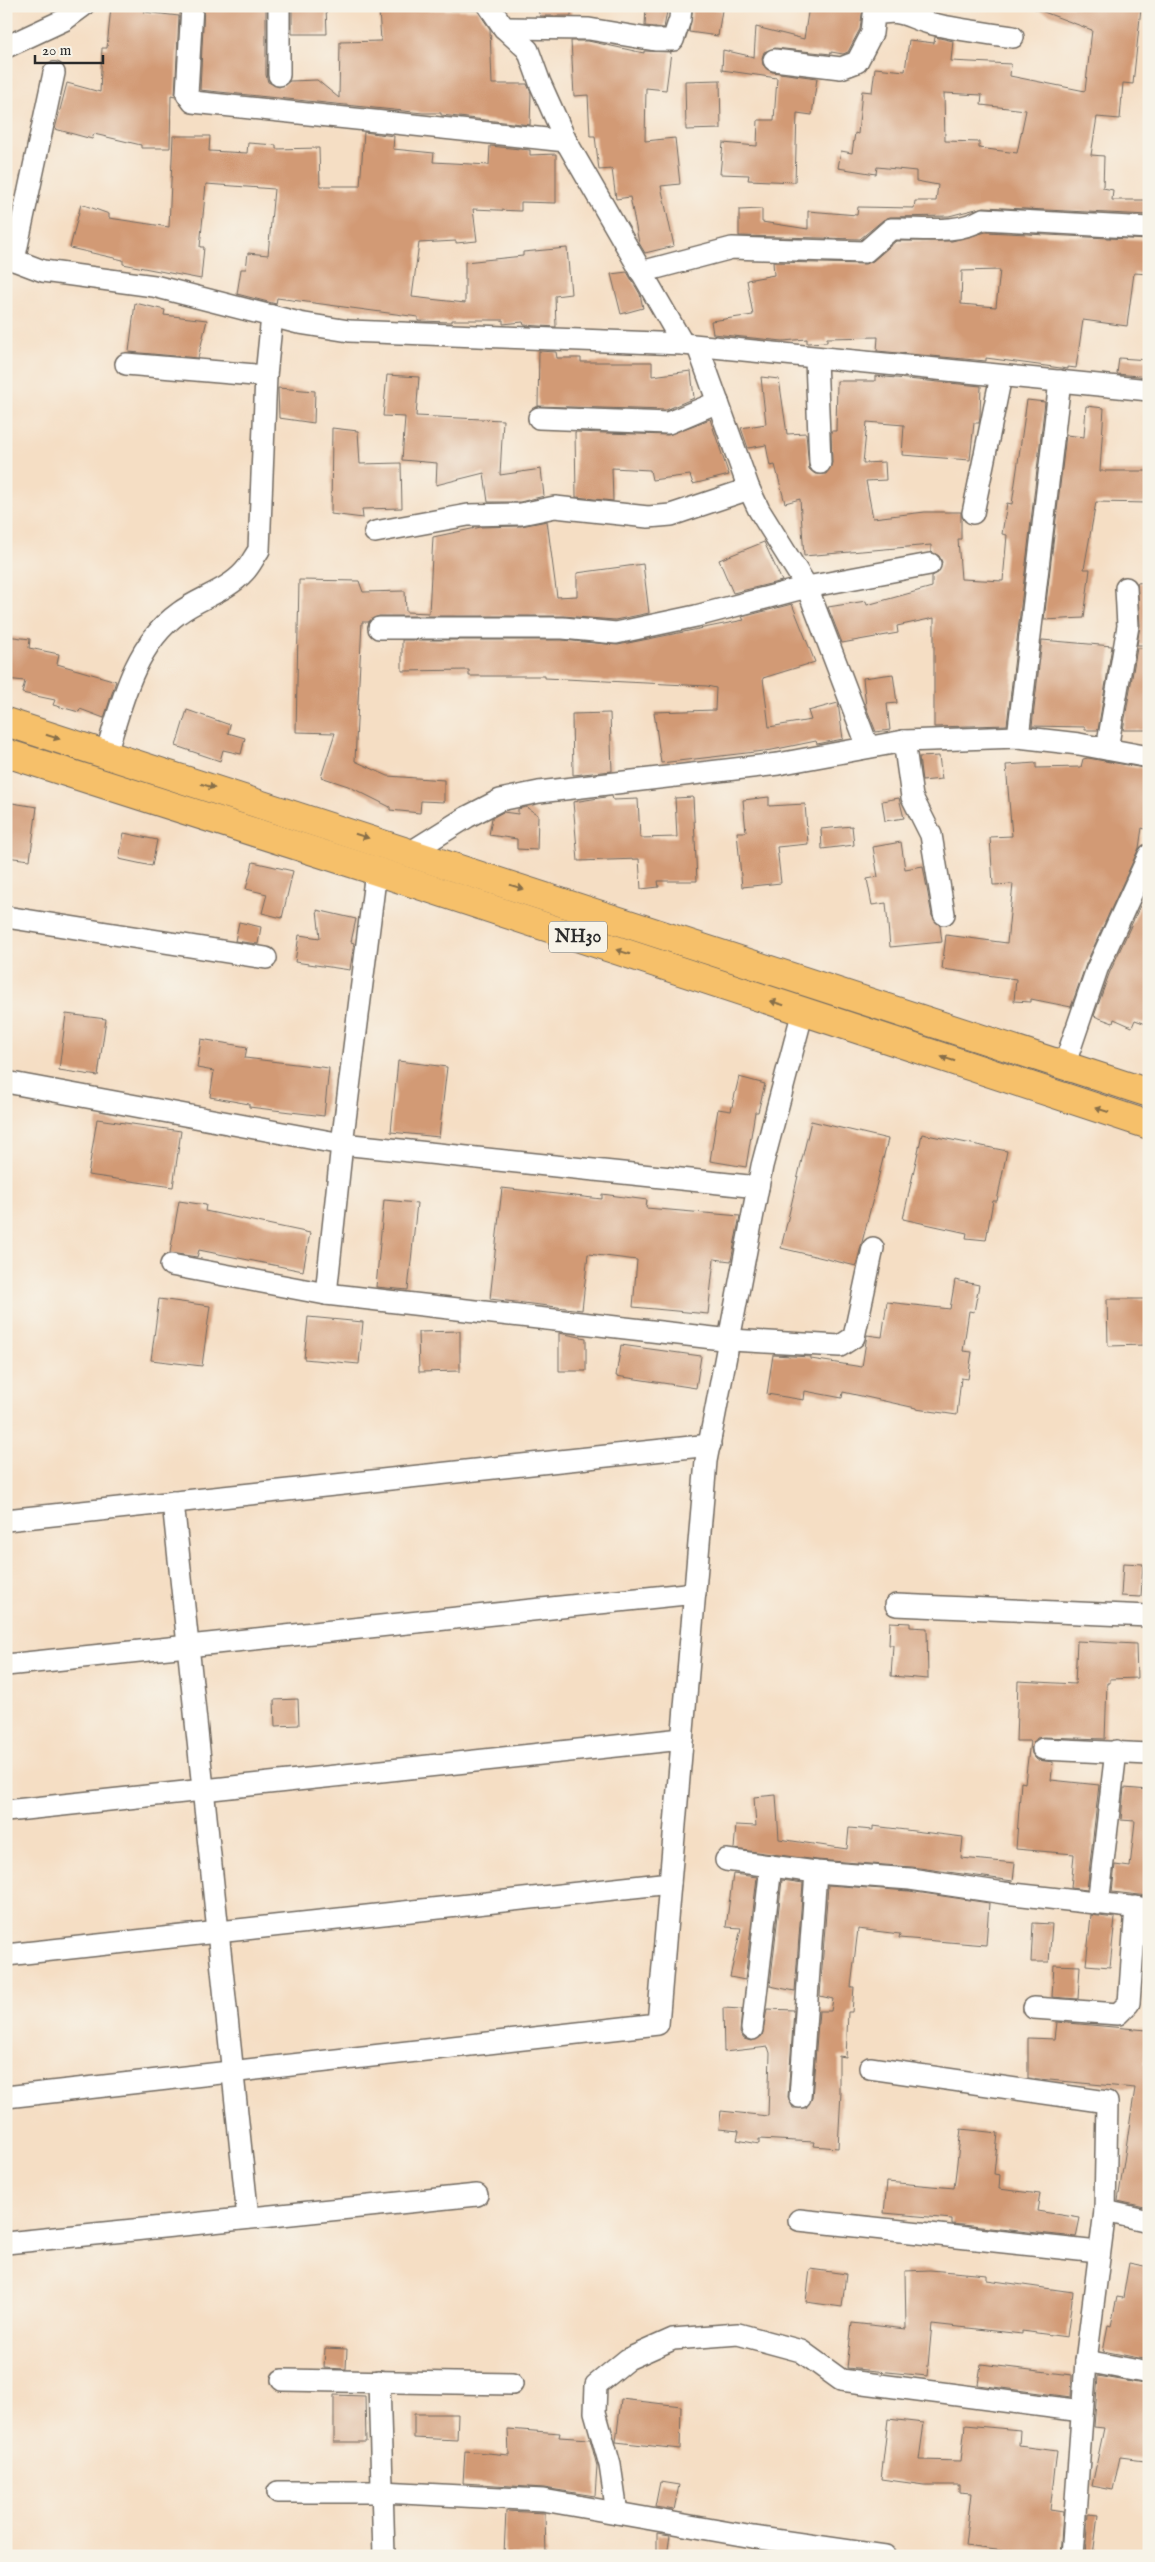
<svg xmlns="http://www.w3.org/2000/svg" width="1155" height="2562" font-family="'IM FELL English',serif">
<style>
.building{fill:#d29a74;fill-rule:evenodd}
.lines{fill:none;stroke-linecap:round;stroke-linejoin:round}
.minor-casing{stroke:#726a61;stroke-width:24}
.highway-casing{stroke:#726a61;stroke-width:30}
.minor{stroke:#fff;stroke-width:21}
.highway{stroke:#f6c06b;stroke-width:28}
.oneway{fill:#866e48}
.labels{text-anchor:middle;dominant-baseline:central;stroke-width:4.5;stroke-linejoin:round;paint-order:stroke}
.shield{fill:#f7f3e8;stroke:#686764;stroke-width:1}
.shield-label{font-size:18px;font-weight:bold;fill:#2b2b2b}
</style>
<rect width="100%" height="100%" fill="#f7f3e8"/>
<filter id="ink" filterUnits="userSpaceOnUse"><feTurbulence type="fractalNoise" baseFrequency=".02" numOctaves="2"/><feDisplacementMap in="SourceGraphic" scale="10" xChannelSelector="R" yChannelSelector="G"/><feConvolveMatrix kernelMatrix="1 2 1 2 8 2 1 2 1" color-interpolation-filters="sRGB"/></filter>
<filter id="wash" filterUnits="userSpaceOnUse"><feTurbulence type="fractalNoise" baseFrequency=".0096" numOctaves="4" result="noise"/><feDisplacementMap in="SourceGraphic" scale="20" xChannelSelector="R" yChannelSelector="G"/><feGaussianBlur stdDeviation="1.12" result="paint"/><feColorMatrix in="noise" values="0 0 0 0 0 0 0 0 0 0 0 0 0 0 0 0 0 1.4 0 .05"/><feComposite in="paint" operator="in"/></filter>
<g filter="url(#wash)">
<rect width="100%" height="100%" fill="#f5dec4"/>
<g id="blocks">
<g class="building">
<path d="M111 6H145L144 12 179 16 175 96 171 95 170 148H141V145L94 134 92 139 55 129 67 83 100 92 102 48H107Z"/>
<path d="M204 6H266V75L268 82 279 87 290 81 317 80 339 98 340 42 381 41 379 10H477L490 29 492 84H527L531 93 530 125 441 115V113H423L200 90Z"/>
<path d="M292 6H326L327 34H292Z"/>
<path d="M536 6H571V16H540Z"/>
<path d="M646 6H668L664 28 645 26Z"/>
<path d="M693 6 722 10 718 36 689 32Z"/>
<path d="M809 6H865L862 14 860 29 848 52 843 54 831 52V54L775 48 764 52 762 58 763 65 772 72 817 78 812 115 797 113 795 182 748 180 749 175 720 174 723 143 757 146 758 120H774L777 78 722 70 723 50 754 57 756 27 804 39Z"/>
<path d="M1034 6 1141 8 1133 84 1123 83 1120 119 1097 117 1091 155 1104 156 1103 188 1113 190 1112 200H1149V215L984 207 949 216 890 217 883 220 860 239 739 236V210L762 209V222L808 229V211L857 215 858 207 914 208 915 201H936L938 185 916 181V171L877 167 876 174 838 168 841 151 852 153 855 133 858 134 862 91 872 92 875 68 905 71 909 40 934 43 935 37 953 41 951 61 1011 64 1010 76 1085 91 1092 30 1033 8ZM944 93 982 95 981 105 1026 110 1017 153 979 148V142L945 141Z"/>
<path d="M571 41H588L644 53V51L671 52 666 90 646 88 645 141 675 138 680 184 661 186 674 246 645 253 639 243 630 197 616 199 612 169 599 170 595 136H590L588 95 574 96Z"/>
<path d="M720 80 721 129 686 130 685 81Z"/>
<path d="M364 132 394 136 393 149 434 153 433 162 489 165 490 146 530 150V155L556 154V203L521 202V211L473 209 477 241 456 243V241L419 243 412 297 465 303V262L523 256V252L567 248 571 294 555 296 556 327 524 325 523 322 503 324V320H452V322L418 321V317L277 298 276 304 237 294 241 269H246L248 253 268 255 274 189 206 184 200 247H204L201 279 123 264V260L70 248 81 204 109 214V218L169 227 173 136H210L209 151 247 153 248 143 276 145V149L319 148 320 186H360Z"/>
<path d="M986 232 1149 240V274L1134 273 1127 326 1083 320 1076 368 1068 367V369L986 358V361L877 351 878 337 827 338V342L807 343V339L783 341 713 334 711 321 753 315 747 280 774 275 773 262 865 264 873 261 896 241H952ZM1000 270 996 307 961 304 962 271Z"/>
<path d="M627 272 640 294 643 308 621 314 611 274Z"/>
<path d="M135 303 165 310 164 315 207 320 198 358 129 352Z"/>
<path d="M539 351 556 352 557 358H581V362H652V376L691 371 694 398 666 410 538 406Z"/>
<path d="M1119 358 1149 360V377L1117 374Z"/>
<path d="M387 375 419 377 416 416 503 420 500 475 541 469 544 496 520 502H488L484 473 436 485 437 463 402 460 405 417 383 416Z"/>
<path d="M875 376 981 386 980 416 979 423H974L970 460 902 455 904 425 867 422 863 463 885 462 886 480 866 481 873 518 925 512H961V539H958L961 579 1003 581 1007 535 1002 534 1007 503 1012 504 1027 400 1045 402 1007 725 934 727V618L897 626 898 633 842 643 828 607 866 601 867 605 932 587V576L938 573 942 562 939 556 931 552V545L804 556 800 499 785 503 775 465 770 466 766 445 748 448 741 428 766 424 761 377 779 379 787 434 806 433 809 469 815 474H826L832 463 831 431H836L837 381H875Z"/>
<path d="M278 388 315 391 314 423 279 418Z"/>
<path d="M1086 406 1104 408 1100 471H1149V503L1096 502 1084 569H1090L1084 618 1044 620 1066 435 1084 437Z"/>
<path d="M710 419 729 475 693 484 690 475 652 480 650 470 612 468 613 501 576 497 575 432 668 435Z"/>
<path d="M332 428 358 431 360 464 401 463 402 508 362 509 363 518 331 514Z"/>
<path d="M547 521 557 597 577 596V573L643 564 649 613 615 620 563 616H379L368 622H362L355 761 388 776 444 780V802L421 801 420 813 390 810V807L348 786 321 777 335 733 296 732 299 580 359 581 363 592 405 591 406 612 429 613 433 537 481 527 521 526Z"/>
<path d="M764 542 782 581 733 593 719 560Z"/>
<path d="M1149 582V645H1137L1140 625 1137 583Z"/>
<path d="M792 604 815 662 763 678 769 727 811 720 808 711 838 703 843 739 817 744 816 741 772 750 661 763 654 712 715 710 716 688 707 686 545 678V676H469V670L402 671V640H562L618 645 744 620 742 617Z"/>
<path d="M6 636 30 639 29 648 59 654 57 664 116 681 104 718 80 709 79 712 53 705 55 700 22 693 25 681 6 679Z"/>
<path d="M1042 640 1112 646 1098 730H1085V727L1032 726Z"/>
<path d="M1137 648H1149V730H1123Z"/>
<path d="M893 674 897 703 887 704 890 730 876 732 866 707 863 678Z"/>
<path d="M187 710 230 725 228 733 245 738 241 754 223 750 220 761 176 746Z"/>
<path d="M610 713 612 771 573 775 572 714Z"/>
<path d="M939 756 942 779 922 781 919 757Z"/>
<path d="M1088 758 1149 769V830L1142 828 1139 848 1086 964 1071 1007 1031 999V1002L1014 1001 1016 979 942 969 946 935 1007 943 1013 884 993 885 990 837 1012 836 1006 765 1036 763V768L1081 767 1083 759Z"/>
<path d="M612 796 613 800 638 799 640 838 677 837 675 798 693 797 697 881H658L659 887 641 889 639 859 578 861 573 802Z"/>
<path d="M769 797V806L805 804 808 844 777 847 781 883 742 887 737 832H746L743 800Z"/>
<path d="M899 798 904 818 885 821 882 801Z"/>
<path d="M6 802 37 807 30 860 6 857Z"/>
<path d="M526 807 538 815 537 850 517 849V839L489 835 492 818 503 812 518 814V809Z"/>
<path d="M852 826 854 845 822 849 821 829Z"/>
<path d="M124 833 157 840 152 866 119 859Z"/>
<path d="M901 842 905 869 923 866 932 916 940 926 942 942 890 947 886 903 872 905 867 879 878 877 873 847Z"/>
<path d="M253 862 293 871 282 918 262 913 267 894 246 889Z"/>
<path d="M1149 886V1025L1135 1020 1132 1027 1114 1019 1113 1023 1094 1016 1109 974Z"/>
<path d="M317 910 356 919 351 942 354 943 350 970 295 962 299 935 320 938Z"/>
<path d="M239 922 261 927 258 944 235 941Z"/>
<path d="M66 1014 106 1019 98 1076 59 1070Z"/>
<path d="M201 1039 247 1047 245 1058 329 1068 324 1116 249 1107V1104L210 1097 214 1071 197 1068Z"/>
<path d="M398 1061 447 1067 439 1137 391 1132Z"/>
<path d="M739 1077 765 1084 758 1112H755L746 1167 710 1161 718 1109 731 1111Z"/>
<path d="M97 1119 181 1131 173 1187 88 1175Z"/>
<path d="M811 1121 888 1139 856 1266 781 1248Z"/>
<path d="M922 1134 1007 1151 997 1201H993L986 1240 966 1238 967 1233 903 1219Z"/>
<path d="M502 1188 602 1199V1194L647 1200 646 1208 740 1216 731 1261 714 1259 708 1314 633 1307 637 1260 588 1254 582 1310 490 1299Z"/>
<path d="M384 1200 417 1203 408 1290 376 1287Z"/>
<path d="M179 1201 206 1205 205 1211 310 1233 303 1271 199 1250 197 1257 170 1253Z"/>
<path d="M955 1280 979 1285 974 1312 969 1311 963 1351 972 1352 968 1379 961 1378 957 1415 916 1409V1408L843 1392 842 1398 805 1391 804 1400 767 1394 773 1355 811 1357V1359L862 1367 867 1335 882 1337 887 1302 950 1309Z"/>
<path d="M159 1299 210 1306 202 1366 151 1360Z"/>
<path d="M1107 1299H1145L1146 1345 1108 1346Z"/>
<path d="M308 1317 363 1322 359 1364 304 1359Z"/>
<path d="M460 1331V1371L419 1372 418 1332Z"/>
<path d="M559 1333 586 1338V1371H559Z"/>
<path d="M621 1345 701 1356 696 1388 616 1376Z"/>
<path d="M1123 1563 1143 1564 1141 1597 1121 1596Z"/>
<path d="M890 1622 910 1623V1627L927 1628 928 1679 891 1676 893 1645H889Z"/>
<path d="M1077 1641 1136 1644 1137 1678 1110 1679V1683H1107L1105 1739 1043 1737 1037 1738 1031 1748 1032 1754 1037 1760 1053 1762 1051 1780 1099 1785 1087 1890 1071 1888 1074 1854 1016 1849 1021 1782 1025 1783 1030 1741H1016L1018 1681 1075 1684Z"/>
<path d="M298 1699 299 1725 275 1726 274 1700Z"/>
<path d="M1124 1788 1149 1790V1896L1112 1892 1115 1865 1130 1867 1135 1821 1121 1820Z"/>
<path d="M776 1795 779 1839 847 1849 849 1828 873 1830V1826L963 1837 961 1858 1015 1863 1013 1881 912 1867 817 1860 734 1849 736 1825 756 1826 754 1797Z"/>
<path d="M733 1874 757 1877 745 1980 730 1977 741 1928 726 1927Z"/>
<path d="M782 1880 803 1883 795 1991 770 1986Z"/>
<path d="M828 1885 909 1891 989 1903 986 1945 899 1938 900 1934 858 1929 851 1987H854L852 2012H848L846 2057 839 2056V2092H841L838 2148 813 2146 814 2142 759 2139V2144L737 2140 739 2131 719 2129 721 2111 768 2116 770 2053 768 2047 724 2052 723 2008 742 2009 740 2033 744 2039 751 2041 762 2036 767 2009 794 2010 788 2097 793 2108H806L812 2098 819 2011H831L833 1999 820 1996Z"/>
<path d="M1091 1915 1115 1918 1110 1967 1086 1965Z"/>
<path d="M1033 1923 1052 1924 1049 1962H1031Z"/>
<path d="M1054 1965 1080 1966 1078 1999 1052 1997Z"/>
<path d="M1057 2022 1147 2030 1144 2064 1149 2065V2208L1118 2201 1135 2088 1028 2078V2038L1055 2039Z"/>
<path d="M961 2129 998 2133 994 2174 1000 2175 999 2189 1040 2194 1037 2211 1080 2218 1076 2237 952 2224V2219L884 2213 887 2182 954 2188Z"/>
<path d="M1129 2263 1149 2267V2360L1103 2351 1108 2325 1111 2326 1117 2297 1123 2298Z"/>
<path d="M810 2269 846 2274 842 2307 806 2302Z"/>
<path d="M930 2270 987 2275V2280L1073 2292 1067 2337 1022 2331V2334L932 2324 927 2376 847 2368 852 2323 906 2329 905 2271Z"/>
<path d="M325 2348 347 2349 346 2369 324 2368Z"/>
<path d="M981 2364 1072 2375 1071 2397 978 2385Z"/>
<path d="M1098 2376 1149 2385V2426L1145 2460 1120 2457 1113 2490 1092 2486 1104 2428 1094 2427Z"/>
<path d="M334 2395 365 2396 366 2442H334Z"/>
<path d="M621 2399 681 2406 680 2449 616 2442Z"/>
<path d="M414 2414H458L457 2440 414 2438Z"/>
<path d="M888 2419 924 2423 919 2460 961 2461 965 2425 1020 2430 1019 2446 1057 2451 1050 2510 1063 2512 1060 2556H1004V2551L965 2546 971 2493 959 2492V2485H924L881 2479Z"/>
<path d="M508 2429 560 2433 559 2437 590 2439 597 2466 595 2496 544 2488 463 2483 465 2451 509 2455Z"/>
<path d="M660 2482 679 2485 674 2510 655 2507Z"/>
<path d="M506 2511 545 2513 546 2555 504 2554Z"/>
<path d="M1088 2514 1098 2515 1093 2556H1085Z"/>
<path d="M657 2533 670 2535 667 2556H657Z"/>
</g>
</g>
</g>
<g filter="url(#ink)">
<use href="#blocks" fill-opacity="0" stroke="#726a61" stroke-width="1"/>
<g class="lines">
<g class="minor-casing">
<g id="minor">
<path d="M192 6 187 94 193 102 566 141"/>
<path d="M489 6 504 28 528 50 540 83 566 141 683 344"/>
<path d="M504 28 589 29 655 40H673L680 19 681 6"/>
<path d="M6 47 64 20 83 6"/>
<path d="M774 60 841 68 857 62 872 33 874 15C903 7 907 18 933 24 959 30 987 33 1013 37"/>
<path d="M279 75V6"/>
<path d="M6 257 43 271 154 286 299 323 349 331 683 344 1149 390"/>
<path d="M14 260 54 73"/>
<path d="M641 272 732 248 865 252 891 229C921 228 956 235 983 219L1149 228"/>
<path d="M698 347 749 489 759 510 807 587 868 747"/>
<path d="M816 359 820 463"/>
<path d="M126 364 266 376"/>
<path d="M539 418 668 423 718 402"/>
<path d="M973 513 1001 376"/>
<path d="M375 532 468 515 521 514 555 507 648 517 671 515 749 489"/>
<path d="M379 628H563L616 633 696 616 807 587 930 564"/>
<path d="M1018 737 1060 381"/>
<path d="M904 741 912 797 931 835 944 914"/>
<path d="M1107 749 1128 626 1126 588"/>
<path d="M106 754C121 705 134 645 179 613 199 598 227 591 244 572 250 566 254 557 259 550L266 376 272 316"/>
<path d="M411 852 467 817 500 800 539 792 778 764 904 741 1018 737 1079 744 1149 757"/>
<path d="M6 917 266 958"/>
<path d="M1064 1066 1097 969 1149 855"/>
<path d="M6 1082 342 1144 758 1187"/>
<path d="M171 1265 326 1294 731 1340 840 1346 854 1337 873 1248"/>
<path d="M326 1294 342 1144 376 871"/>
<path d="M173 1502 248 2218"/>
<path d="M6 1520 710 1445"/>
<path d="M896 1605 1149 1616"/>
<path d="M6 1665 695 1593"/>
<path d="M1043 1749 1149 1754"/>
<path d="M6 1811 682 1739"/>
<path d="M726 1860 816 1872 910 1879 1004 1893 1149 1909"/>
<path d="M1098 1904 1116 1751"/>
<path d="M6 1955 670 1883"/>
<path d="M1034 2008 1118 2014 1129 2003 1136 1907"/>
<path d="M752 2029 771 1866"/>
<path d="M870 2068 1107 2102 1105 2211 1086 2361 1072 2556"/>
<path d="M6 2097 658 2024 706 1461 762 1166 803 1011"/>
<path d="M800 2097 816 1872"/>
<path d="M1105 2211 1149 2221"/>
<path d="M799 2220 1098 2252"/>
<path d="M6 2243 477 2195"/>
<path d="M1086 2361 1149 2373"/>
<path d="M282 2380 512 2384"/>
<path d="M379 2381 384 2556"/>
<path d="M278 2492H382L543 2500 753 2537 885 2556"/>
<path d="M617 2513 610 2465 595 2412 596 2385 628 2359 673 2339 738 2334 801 2351 841 2380 1082 2411"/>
</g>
</g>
<g class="highway-casing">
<g id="highway">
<path d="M6 722 1149 1093"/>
<path d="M6 753 376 871 1149 1125"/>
</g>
</g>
<use href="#minor" class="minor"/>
<use href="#highway" class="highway"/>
</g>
<defs><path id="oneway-solid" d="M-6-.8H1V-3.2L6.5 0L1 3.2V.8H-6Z" transform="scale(1.25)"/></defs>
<g class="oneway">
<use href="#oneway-solid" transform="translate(53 737) rotate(18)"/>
<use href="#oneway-solid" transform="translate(208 786) rotate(18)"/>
<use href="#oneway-solid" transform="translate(362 836) rotate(18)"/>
<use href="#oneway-solid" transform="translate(517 887) rotate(18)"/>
<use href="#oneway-solid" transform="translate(623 952) rotate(-162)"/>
<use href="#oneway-solid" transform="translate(777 1003) rotate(-162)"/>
<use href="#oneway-solid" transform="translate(948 1059) rotate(-162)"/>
<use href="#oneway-solid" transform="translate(1102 1110) rotate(-162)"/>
</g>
</g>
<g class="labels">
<rect class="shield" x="549" y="921.5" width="58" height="31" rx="4"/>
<g class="shield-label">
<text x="578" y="937">NH30</text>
</g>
</g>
<rect width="1155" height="2562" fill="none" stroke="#f7f3e8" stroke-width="25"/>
<path d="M35 55v8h68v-8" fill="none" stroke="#2b2b2b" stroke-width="2.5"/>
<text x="42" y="55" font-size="15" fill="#2b2b2b" stroke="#f7f3e8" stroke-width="4" paint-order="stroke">20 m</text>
</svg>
